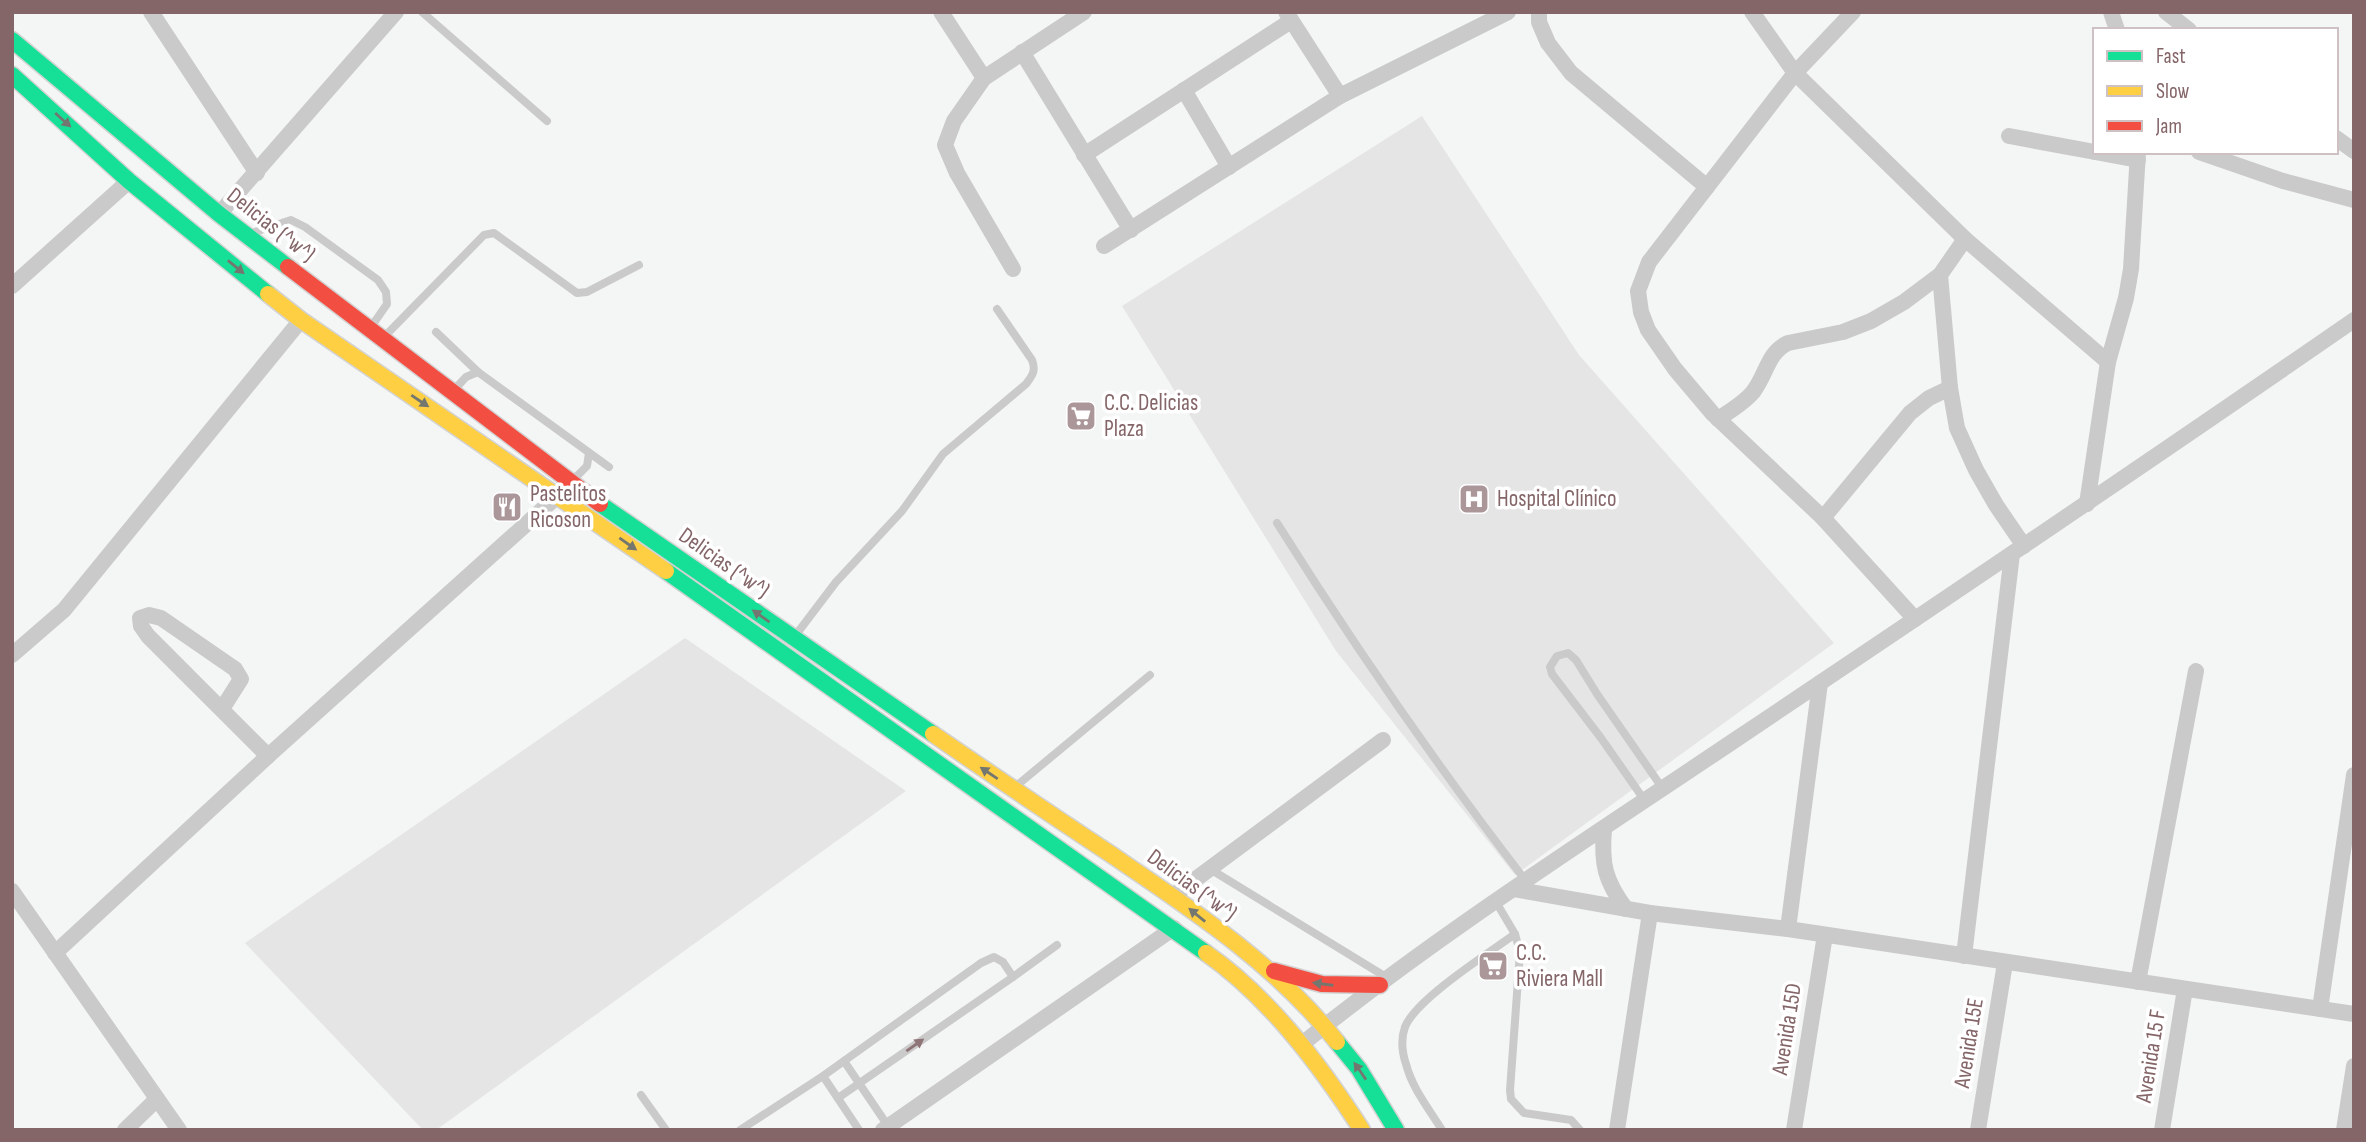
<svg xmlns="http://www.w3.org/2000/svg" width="2366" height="1142" font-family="'Sofia Sans Condensed',sans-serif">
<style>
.built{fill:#e6e5e5}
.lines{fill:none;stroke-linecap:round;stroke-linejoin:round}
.fast-casing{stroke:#d3d2d2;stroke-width:19}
.slow-casing{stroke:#d3d2d2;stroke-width:19}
.jam-casing{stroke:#d3d2d2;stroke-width:19}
.lane{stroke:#cbcaca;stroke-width:8}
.street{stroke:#cbcaca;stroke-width:16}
.fast{stroke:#16e098;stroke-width:16}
.slow{stroke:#ffcf43;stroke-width:16}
.jam{stroke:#f24e42;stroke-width:16}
.oneway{fill:#74776f}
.oneway2{fill:#8f7477}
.labels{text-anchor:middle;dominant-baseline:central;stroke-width:7;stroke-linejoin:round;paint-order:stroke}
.street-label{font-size:23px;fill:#846568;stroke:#fff}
.poi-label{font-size:23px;fill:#846568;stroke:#fff;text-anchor:start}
</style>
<rect width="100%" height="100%" fill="#f4f5f5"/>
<g class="built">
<path d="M1422 116 1579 355 1834 643 1515 875 1336 651 1122 306Z"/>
<path d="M685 638 906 791 436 1130H423L245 943Z"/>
</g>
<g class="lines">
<g class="fast-casing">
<g id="fast">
<path d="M12 40 219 214 288 267"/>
<path d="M12 75 129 181 268 294"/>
<path d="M600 504 933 734"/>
<path d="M666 571 1206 953"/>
<path d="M1337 1042 1359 1069 1396 1130"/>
</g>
</g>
<g class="slow-casing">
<g id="slow">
<path d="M268 294 301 320 666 571"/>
<path d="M933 734C991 774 1050 814 1109 853 1190 908 1276 964 1337 1042"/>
<path d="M1206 953C1270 998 1320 1065 1362 1130"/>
</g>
</g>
<g class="jam-casing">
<g id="jam">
<path d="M288 267 600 504"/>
<path d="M1274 971 1322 984 1380 985"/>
</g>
</g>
<g class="lane">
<path d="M422 12 547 121"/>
<path d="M252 233 291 220 305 227 378 280 386 292 387 304 371 327"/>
<path d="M436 332 478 372 609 467"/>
<path d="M384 337 484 235 494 233 577 293 587 292 639 265"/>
<path d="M454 390 466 377 478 372"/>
<path d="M572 481 587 466 589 453"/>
<path d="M1277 523C1355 647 1436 765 1526 881"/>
<path d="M795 636 836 582 902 511 943 454 1026 384C1033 375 1036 370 1032 360L997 309"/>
<path d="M1015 787 1150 675"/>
<path d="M1645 801 1601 738 1552 674 1550 667 1557 656 1568 653 1576 660 1597 694 1663 789"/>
<path d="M1210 869 1386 977"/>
<path d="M1496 902 1515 934 1520 952 1510 1090 1511 1099 1524 1113 1571 1120 1580 1130"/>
<path d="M1013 977 1057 945"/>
<path d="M844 1061 888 1126"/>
<path d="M823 1076 859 1130"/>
<path d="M641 1095 666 1130"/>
<path d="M740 1130 823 1076 981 963 994 957 1003 962 1013 977 838 1098"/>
<path d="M1442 1130C1429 1109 1412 1088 1406 1064 1402 1052 1401 1038 1405 1027 1416 999 1489 953 1515 934"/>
</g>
<g class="street">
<path d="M151 12 257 173"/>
<path d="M941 12 984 78"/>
<path d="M1286 12 1340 96"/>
<path d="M1539 12V22L1548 43 1571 73 1707 187"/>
<path d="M1752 12 1795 73 1965 239 2108 362"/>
<path d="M1853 12 1795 73 1649 262 1638 291 1641 312 1648 330 1675 369 1713 414 1823 518 1915 619"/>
<path d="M2111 12 2117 30"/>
<path d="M2166 12 2189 30"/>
<path d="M1022 52 1131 230"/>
<path d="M1184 90 1229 167"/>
<path d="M2009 136 2095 152"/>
<path d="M2336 138 2354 151"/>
<path d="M2095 152 2138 160"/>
<path d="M2199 152 2283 181 2354 200"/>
<path d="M1084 155 1291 21"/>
<path d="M219 214 396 12"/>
<path d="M1104 246 1340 96 1508 12"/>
<path d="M1013 269 957 173 945 145 954 121 984 78 1084 12"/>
<path d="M1940 275 1950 388 1957 428 1976 470 1996 505 2024 546"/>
<path d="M12 286 129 181"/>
<path d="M1718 419C1730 411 1744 403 1753 392 1767 374 1767 353 1788 343L1843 332 1871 321 1904 302 1940 275 1965 239"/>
<path d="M2087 504 2108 362 2126 298 2131 269 2138 152"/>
<path d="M1823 518 1910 413 1929 398 1950 388"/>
<path d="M12 655 64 610 301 320"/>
<path d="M222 709 241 679 235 669 161 618 149 615 140 618 141 626 148 636 268 756"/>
<path d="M1604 829C1601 864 1605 881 1626 909"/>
<path d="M1514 889 1650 913 1788 929 2354 1014"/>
<path d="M12 891 179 1130"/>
<path d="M1173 896 1383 740"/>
<path d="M1788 929 1820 683"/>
<path d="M55 953 268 756 563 491"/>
<path d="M1964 956 2012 554"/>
<path d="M2138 982 2196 671"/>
<path d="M2320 1009 2354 775"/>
<path d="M1302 1044C1440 933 1591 837 1738 738 1944 600 2150 461 2354 320"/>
<path d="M125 1130 157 1099"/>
<path d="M883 1130 1174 928"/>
<path d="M1617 1130 1650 913"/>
<path d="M1794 1130 1825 935"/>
<path d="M1978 1130 2005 963"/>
<path d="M2162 1130 2185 989"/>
<path d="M2344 1130 2354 1066"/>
</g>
<use href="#fast" class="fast"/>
<use href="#slow" class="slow"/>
<use href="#jam" class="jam"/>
</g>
<defs><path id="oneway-solid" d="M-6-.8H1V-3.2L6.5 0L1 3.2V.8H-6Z" transform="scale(1.75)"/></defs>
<g class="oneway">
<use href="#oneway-solid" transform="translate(63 120) rotate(42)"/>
<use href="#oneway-solid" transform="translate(236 267) rotate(39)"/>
<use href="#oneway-solid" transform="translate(420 401) rotate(34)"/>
<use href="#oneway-solid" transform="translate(628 544) rotate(35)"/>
<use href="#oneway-solid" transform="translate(761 616) rotate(-145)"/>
<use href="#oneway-solid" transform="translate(989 773) rotate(-146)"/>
<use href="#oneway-solid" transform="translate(1197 915) rotate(-141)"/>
<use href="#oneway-solid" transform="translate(1323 984) rotate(-172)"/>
<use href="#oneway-solid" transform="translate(1360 1071) rotate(-125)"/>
</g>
<use class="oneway2" href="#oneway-solid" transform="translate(915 1045) rotate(-35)"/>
<defs>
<g id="supermarket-square" transform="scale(1.575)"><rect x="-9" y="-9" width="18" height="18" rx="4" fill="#ab9799" stroke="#fff"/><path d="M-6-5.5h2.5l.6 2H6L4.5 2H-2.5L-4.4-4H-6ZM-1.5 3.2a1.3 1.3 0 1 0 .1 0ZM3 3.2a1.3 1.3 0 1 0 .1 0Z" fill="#fff"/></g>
<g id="hospital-square" transform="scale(1.575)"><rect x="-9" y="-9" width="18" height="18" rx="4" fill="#ab9799" stroke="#fff"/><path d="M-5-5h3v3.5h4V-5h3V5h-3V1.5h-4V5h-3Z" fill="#fff"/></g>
<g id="restaurant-square" transform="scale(1.575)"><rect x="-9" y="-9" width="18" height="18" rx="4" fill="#ab9799" stroke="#fff"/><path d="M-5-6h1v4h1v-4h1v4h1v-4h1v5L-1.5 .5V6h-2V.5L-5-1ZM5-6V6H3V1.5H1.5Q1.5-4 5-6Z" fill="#fff"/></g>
</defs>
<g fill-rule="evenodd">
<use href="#supermarket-square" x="1081" y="416"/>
<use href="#hospital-square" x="1474" y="499"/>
<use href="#restaurant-square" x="507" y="507"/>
<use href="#supermarket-square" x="1493" y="966"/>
</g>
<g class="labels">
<g class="street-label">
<text transform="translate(271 225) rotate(38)">Delicias (^w^)</text>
<text transform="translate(724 563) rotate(35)">Delicias (^w^)</text>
<text transform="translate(1192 885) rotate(36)">Delicias (^w^)</text>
<text transform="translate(1787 1029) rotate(-81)">Avenida 15D</text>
<text transform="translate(1969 1043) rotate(-81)">Avenida 15E</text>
<text transform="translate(2151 1056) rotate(-81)">Avenida 15 F</text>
</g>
<g class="poi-label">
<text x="1104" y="403">C.C. Delicias<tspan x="1104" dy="26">Plaza</tspan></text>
<text x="530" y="494">Pastelitos<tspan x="530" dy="26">Ricoson</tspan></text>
<text x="1497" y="499">Hospital Clínico</text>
<text x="1516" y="953">C.C.<tspan x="1516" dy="26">Riviera Mall</tspan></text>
</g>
</g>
<rect width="2366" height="1142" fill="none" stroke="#846568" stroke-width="28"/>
<rect x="2093" y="28" width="245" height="126" fill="#ffffff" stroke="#cec1c3" stroke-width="2"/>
<rect x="2107" y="51" width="35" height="10" fill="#16e098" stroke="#cec1c3" stroke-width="2"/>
<text x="2156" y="63" font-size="21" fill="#846568">Fast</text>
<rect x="2107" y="86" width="35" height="10" fill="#ffcf43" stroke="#cec1c3" stroke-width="2"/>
<text x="2156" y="98" font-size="21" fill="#846568">Slow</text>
<rect x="2107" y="121" width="35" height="10" fill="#f24e42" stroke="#cec1c3" stroke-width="2"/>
<text x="2156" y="133" font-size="21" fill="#846568">Jam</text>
</svg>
